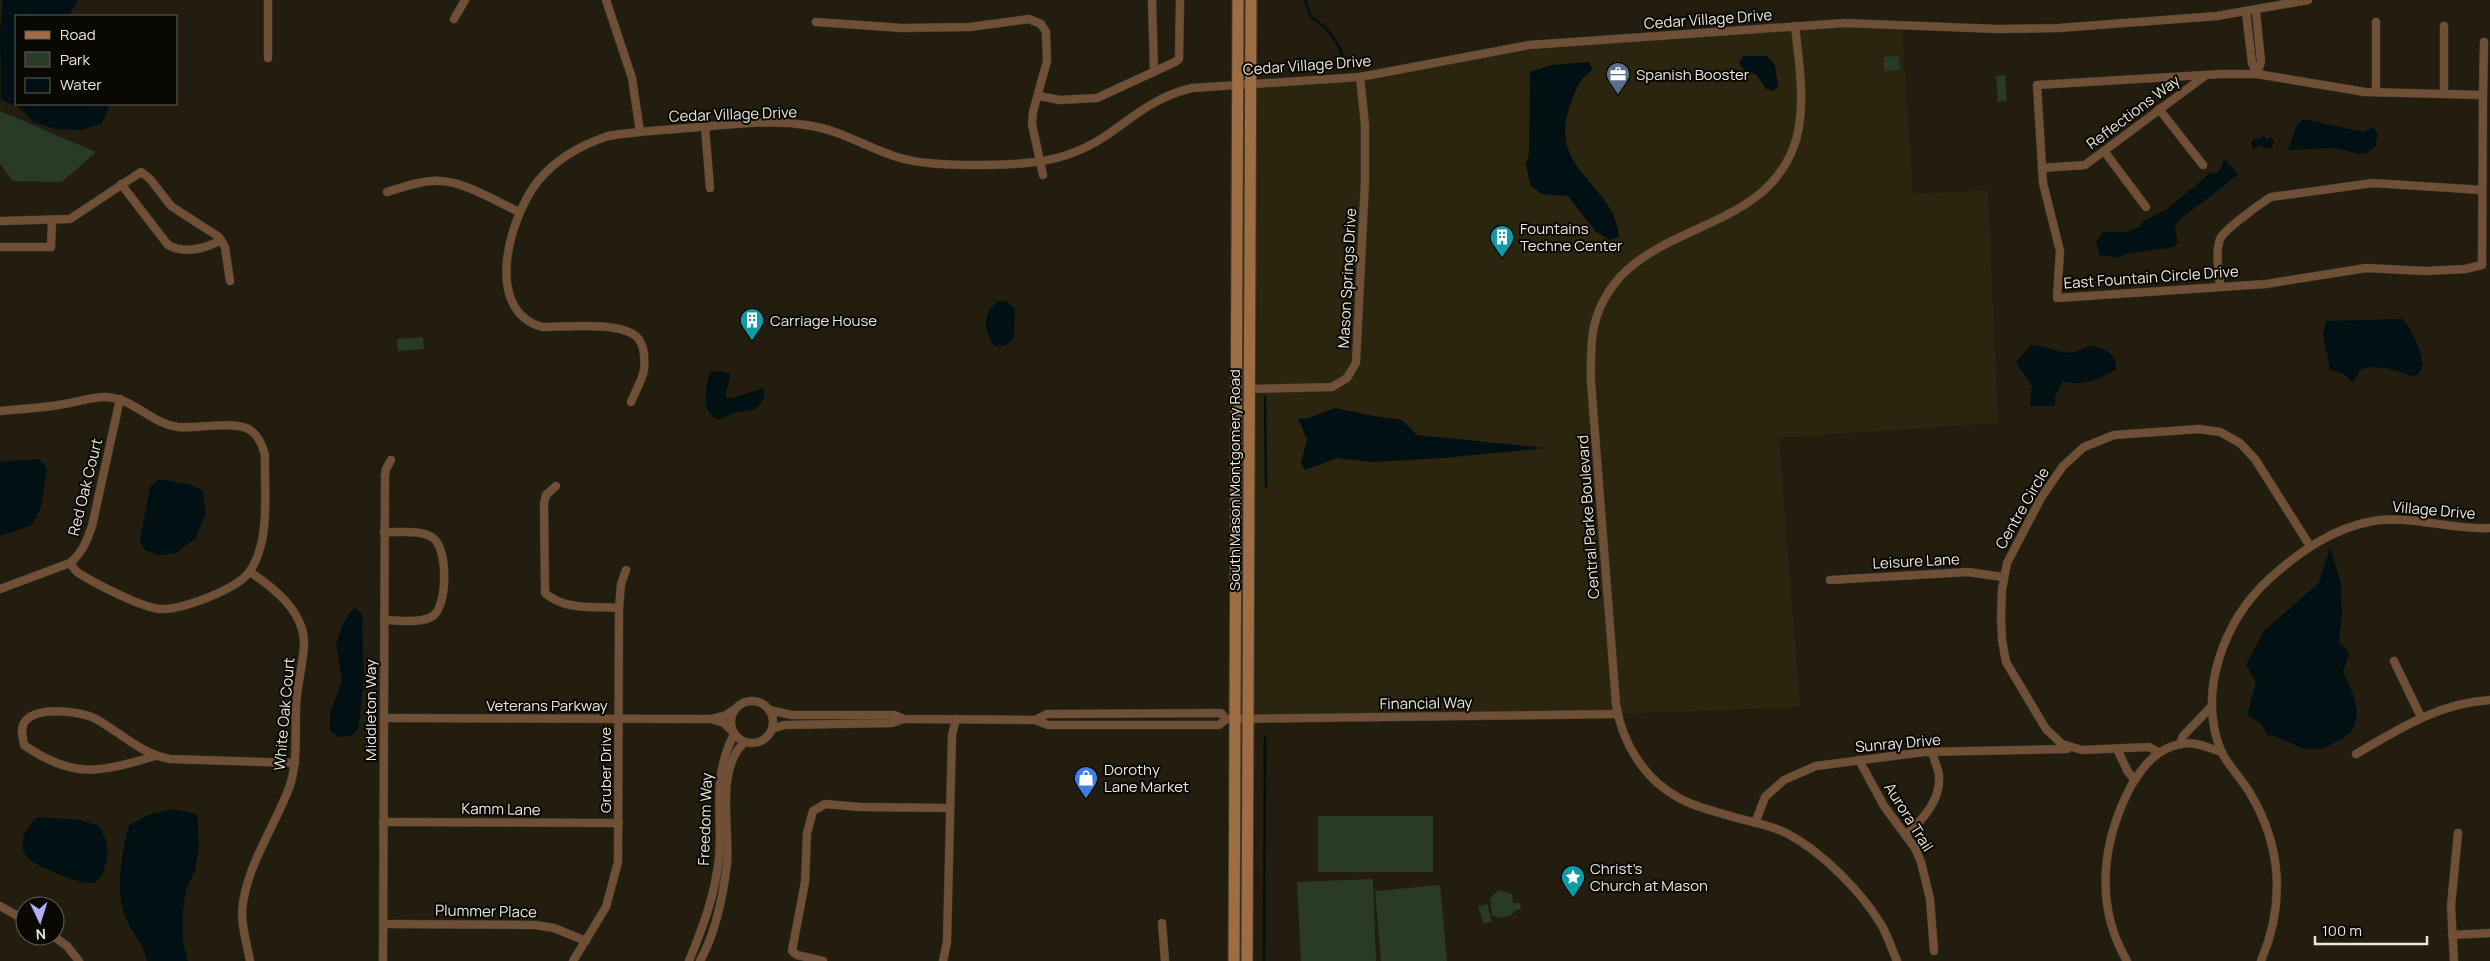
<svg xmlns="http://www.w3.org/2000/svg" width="2490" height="961" font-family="Manrope,sans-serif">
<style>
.built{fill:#2b240e}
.green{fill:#293b26}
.water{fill:#011113}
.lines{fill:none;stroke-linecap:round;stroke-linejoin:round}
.stream{stroke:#011113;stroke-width:2.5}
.minor-casing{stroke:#3e392b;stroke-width:9}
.secondary-casing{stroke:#3e392b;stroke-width:13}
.minor{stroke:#6f5037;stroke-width:8}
.secondary{stroke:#9e6d43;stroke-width:11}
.labels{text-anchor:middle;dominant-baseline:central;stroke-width:4;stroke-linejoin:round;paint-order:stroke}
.street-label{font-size:15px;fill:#ebe7dd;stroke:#090803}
.poi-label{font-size:15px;fill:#ebe7dd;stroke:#090803;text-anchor:start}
</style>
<rect width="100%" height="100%" fill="#221d0e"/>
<path class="built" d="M1902 25 1913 194 1988 190 1998 423 1779 438 1800 707 1618 714 1248 719 1251 84 1334 80 1496 50 1795 26Z"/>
<g class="green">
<path d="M1899 56 1900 70 1884 71V57Z"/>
<path d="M2005 75 2007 101 1998 102 1996 76Z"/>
<path d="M0 111 96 152 62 182 13 181 0 164Z"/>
<path d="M423 337 424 349 398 351 397 339Z"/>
<path d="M1433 816V872H1318V816Z"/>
<path d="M1373 879 1376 961H1301L1297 882Z"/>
<path d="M1440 885 1447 961H1381L1375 891Z"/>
<path d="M1498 890 1512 894 1513 903H1520L1521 909 1514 911 1512 915 1501 918 1492 915 1490 899Z"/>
<path d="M1487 904 1492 921 1484 924 1478 907Z"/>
</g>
<g class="water">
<path d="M3 0H78L69 16H16V104H110L102 123 83 130 56 129 33 122 20 108 1 99 0 32Z"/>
<path d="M1743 56H1767L1775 65 1778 86 1773 91 1766 89 1757 75 1742 68 1739 62Z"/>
<path d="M1589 62 1593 70C1580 78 1578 86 1572 100 1543 171 1615 181 1619 237L1610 240 1596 232 1568 196 1542 194 1530 185 1526 164 1529 153 1530 72 1551 65Z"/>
<path d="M2303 119 2364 132 2373 127 2378 134 2375 147 2367 153 2359 154 2336 148 2288 150 2297 125Z"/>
<path d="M2263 136 2267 139 2271 137 2274 141 2272 148 2267 149 2261 145 2253 150 2251 141 2256 138 2259 139Z"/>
<path d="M2225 159 2238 175 2179 220 2175 228 2178 242 2174 247 2126 254 2118 258 2100 255 2096 242 2103 232H2127L2138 228 2144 221 2167 209 2209 174 2218 172Z"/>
<path d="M999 301 1008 302 1015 309 1014 338 1005 346H994C983 330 982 312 999 301Z"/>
<path d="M2403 319C2410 328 2425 356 2422 367 2421 370 2417 375 2415 377 2398 371 2379 364 2361 369L2353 383 2344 374 2330 370 2323 333 2326 321Z"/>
<path d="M2031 345C2059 347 2061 361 2091 345 2105 350 2116 351 2116 369 2099 380 2083 387 2063 381L2055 396V406H2030L2032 386 2016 362Z"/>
<path d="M721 371 730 374C730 383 725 389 726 398H732L763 388 765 396 756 409 733 413 719 420C700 412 705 389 710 373Z"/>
<path d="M1335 408 1374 416 1402 420 1417 435 1546 448 1443 458 1372 462 1337 458 1305 470 1301 463 1307 439 1298 419 1309 418Z"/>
<path d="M39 459 47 468 41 507 32 525 0 536V462Z"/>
<path d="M159 479 191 485 203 491 206 512 196 538 176 553 158 555 145 550 140 541 150 487Z"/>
<path d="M2330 547 2341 584 2342 612 2339 642 2349 653 2343 673C2356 697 2369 727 2336 742 2326 747 2319 751 2307 749 2293 747 2282 736 2267 735L2262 724 2247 715 2256 682 2246 665 2264 631 2319 583Z"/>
<path d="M354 607 362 614 364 681 358 730 351 736 339 737 330 730V714L342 680 336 644 344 622Z"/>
<path d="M173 809 197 814 199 847 195 871 186 890 183 911V941L188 961H147C144 944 131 932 125 916 115 889 122 853 129 825L148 815Z"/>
<path d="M38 817 80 820 99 826C107 840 110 849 105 865 104 871 102 878 96 882 87 888 38 867 29 859 15 846 26 826 38 817Z"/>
</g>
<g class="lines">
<g class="stream">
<path d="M1305 0 1311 17C1328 28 1336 38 1343 57"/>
<path d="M1265 397 1266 486"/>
<path d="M1264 961 1265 736"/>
</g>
<g class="minor-casing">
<g id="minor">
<path d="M268 0V58"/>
<path d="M606 0 632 78 640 132"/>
<path d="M1152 0 1154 72"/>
<path d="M2256 11 2261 62 2257 74"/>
<path d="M2246 12 2252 63 2257 74"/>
<path d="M454 19 465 0"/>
<path d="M816 22 902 28 970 27 1029 19 1041 24 1046 32 1047 61 1033 112 1032 124 1043 175"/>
<path d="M1795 26C1799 63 1806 104 1796 140 1765 244 1621 216 1594 326 1590 344 1591 363 1591 382L1616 704C1622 743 1644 779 1679 798 1697 808 1718 812 1737 818 1753 822 1773 826 1788 834 1822 852 1862 892 1882 926 1888 937 1892 950 1897 961"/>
<path d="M2221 74H2257L2365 92 2483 95 2482 265 2465 269 2425 271 2366 268 2266 284 2057 298 2060 251 2043 183 2037 85Z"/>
<path d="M2376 92V22"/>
<path d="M2444 93V26"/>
<path d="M2483 95 2484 42"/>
<path d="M1039 96 1060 100 1097 98 1175 62 1179 59 1180 0"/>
<path d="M2159 109 2203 165"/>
<path d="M705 127 710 188"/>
<path d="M2104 151 2146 207"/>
<path d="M2042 168 2085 165 2206 75"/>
<path d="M121 184 168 245C184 254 205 249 221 240"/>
<path d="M387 192C402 187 417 182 432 181 462 179 493 200 519 212"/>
<path d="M0 221 70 219 141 172 150 179 171 206 219 237 225 247 230 281"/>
<path d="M0 247H51L52 221"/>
<path d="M2220 286C2219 272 2215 253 2220 239 2224 230 2261 203 2271 197L2373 183 2482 190"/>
<path d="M1250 389 1332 387 1347 378 1356 363 1365 182V125L1360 77"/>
<path d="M631 402C635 392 642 381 644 370 645 359 645 345 637 337 620 321 565 327 542 327 482 310 510 216 538 181 556 159 581 145 608 136 638 131 668 130 699 127 736 124 775 119 812 126 842 131 868 148 897 157 927 167 994 166 1026 163 1053 161 1081 152 1104 137 1135 116 1154 97 1192 88L1360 77 1529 45 1845 23 1997 29 2059 28 2217 16 2308 0"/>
<path d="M0 411C21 409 43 408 64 404 78 402 91 397 105 397 134 398 150 423 178 427 197 429 235 420 250 430 259 436 262 445 265 455 264 491 271 540 250 571 238 589 182 610 160 609 143 608 96 584 80 574 76 572 73 567 70 563"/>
<path d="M556 486 546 495 544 503 545 593C566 611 593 606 619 608"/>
<path d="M250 572C274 588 305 612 304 645 303 667 296 688 296 709 295 735 298 764 289 788 274 828 245 868 242 912 242 929 247 945 250 961"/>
<path d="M1830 580 1968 572 2003 577"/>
<path d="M0 589 70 563C82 553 87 541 92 526L120 399"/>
<path d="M384 620C398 620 420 624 433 616 448 605 448 548 433 538 421 529 399 533 384 532"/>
<path d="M2394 661 2421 717"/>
<circle cx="752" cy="722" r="21"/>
<path d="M769 710 792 715H894L904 719 1035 720 1048 725H1219L1226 719H1235L1618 714"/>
<path d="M384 718 711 719 726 715 735 709"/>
<path d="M711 719 724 723 732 731"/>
<path d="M1035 720 1047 714 1221 713 1226 719"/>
<path d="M772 729 784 725 892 723 904 719"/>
<path d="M2180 744 2183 736 2212 706"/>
<path d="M2117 749 2128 772 2135 780"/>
<path d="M2158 752 2149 747 2082 750 2062 744 2046 729 2006 662 2002 640 2001 618 2002 590 2007 563 2041 498 2063 466 2084 447 2114 435 2199 429 2220 432 2240 443 2255 459 2310 546"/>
<path d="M2356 754C2399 729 2439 703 2490 700"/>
<path d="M155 756C101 772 74 780 24 745 23 738 20 730 24 723 35 705 81 711 96 719 121 733 141 754 170 759L295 763"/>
<path d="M1859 760 1884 806 1915 848 1921 862 1930 899 1934 951"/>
<path d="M383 822 619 823"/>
<path d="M1755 823 1765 797 1784 780 1816 766 1924 752 2067 749"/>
<path d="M1906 834C1923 820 1941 799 1939 775 1938 768 1934 760 1932 752"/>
<path d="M0 906 25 920"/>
<path d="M1162 923 1165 961"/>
<path d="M383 924 535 925 554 928 586 941"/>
<path d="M2452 935 2490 933"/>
<path d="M53 936 67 946 79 961"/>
<path d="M383 961 385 476 386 469 391 460"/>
<path d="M573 961 606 907 618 862 619 608 621 584 626 570"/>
<path d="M689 961C703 927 715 895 719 858 723 810 711 780 734 734"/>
<path d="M700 961C716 932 723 897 727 864 730 828 715 768 745 742"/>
<path d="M823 961 797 955 792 951 805 882 807 833 813 811 825 804 860 807 950 808"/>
<path d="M943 961 947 942 952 735 956 719"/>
<path d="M2127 961C2094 905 2102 841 2131 786 2143 766 2157 748 2181 744 2197 741 2207 748 2222 752"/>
<path d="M2261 961C2285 905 2282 847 2251 795 2243 780 2228 766 2221 751 2197 691 2224 621 2269 579 2299 552 2333 528 2373 521 2411 515 2451 530 2490 528"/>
<path d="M2454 961 2451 906 2458 833"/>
</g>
</g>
<g class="secondary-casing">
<g id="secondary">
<path d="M1234 961 1238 0"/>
<path d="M1247 961 1251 0"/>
</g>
</g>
<use href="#minor" class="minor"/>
<use href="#secondary" class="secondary"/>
</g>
<defs>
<g id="office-pin" transform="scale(1.25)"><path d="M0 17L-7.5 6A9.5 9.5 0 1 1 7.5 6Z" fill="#5c6f8a" stroke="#090803"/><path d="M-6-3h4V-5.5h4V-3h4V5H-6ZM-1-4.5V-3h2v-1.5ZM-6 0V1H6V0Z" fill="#fff"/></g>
<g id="building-pin" transform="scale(1.25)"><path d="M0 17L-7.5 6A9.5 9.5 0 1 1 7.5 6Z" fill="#0f9aa8" stroke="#090803"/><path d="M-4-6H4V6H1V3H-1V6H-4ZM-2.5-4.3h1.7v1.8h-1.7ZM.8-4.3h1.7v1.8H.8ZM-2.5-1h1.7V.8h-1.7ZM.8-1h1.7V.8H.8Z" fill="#fff"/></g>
<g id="shop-pin" transform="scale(1.25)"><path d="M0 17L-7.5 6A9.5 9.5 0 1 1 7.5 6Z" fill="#3f7fe0" stroke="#090803"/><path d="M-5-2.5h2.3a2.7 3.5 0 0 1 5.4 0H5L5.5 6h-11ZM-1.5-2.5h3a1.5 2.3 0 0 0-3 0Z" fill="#fff"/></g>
<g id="sight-pin" transform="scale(1.25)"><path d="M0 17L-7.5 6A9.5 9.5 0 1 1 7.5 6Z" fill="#0f9aa8" stroke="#090803"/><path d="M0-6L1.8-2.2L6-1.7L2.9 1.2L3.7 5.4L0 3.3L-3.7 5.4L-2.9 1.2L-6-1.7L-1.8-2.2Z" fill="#fff"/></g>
</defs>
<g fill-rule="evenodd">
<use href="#office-pin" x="1618" y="74"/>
<use href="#building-pin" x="1502" y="237"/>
<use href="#building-pin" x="752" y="320"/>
<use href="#shop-pin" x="1086" y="778"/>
<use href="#sight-pin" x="1573" y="877"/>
</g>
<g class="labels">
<g class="street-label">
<text transform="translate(1708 19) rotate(-4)">Cedar Village Drive</text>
<text transform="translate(1307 65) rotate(-4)">Cedar Village Drive</text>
<text transform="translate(2133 112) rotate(-37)">Reflections Way</text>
<text transform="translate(733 114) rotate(-2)">Cedar Village Drive</text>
<text transform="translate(2151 277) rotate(-4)">East Fountain Circle Drive</text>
<text transform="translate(1347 278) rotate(-87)">Mason Springs Drive</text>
<text transform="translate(1234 480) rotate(-90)">South Mason Montgomery Road</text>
<text transform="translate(85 487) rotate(-76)">Red Oak Court</text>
<text transform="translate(2022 508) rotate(-60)">Centre Circle</text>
<text transform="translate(2434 510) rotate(5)">Village Drive</text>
<text transform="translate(1588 517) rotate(-94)">Central Parke Boulevard</text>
<text transform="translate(1916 561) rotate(-3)">Leisure Lane</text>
<text transform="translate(1426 703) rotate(-1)">Financial Way</text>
<text x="547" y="705">Veterans Parkway</text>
<text transform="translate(370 710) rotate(-90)">Middleton Way</text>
<text transform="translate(284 714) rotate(-85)">White Oak Court</text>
<text transform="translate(1898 743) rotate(-5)">Sunray Drive</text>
<text transform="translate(605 770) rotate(-90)">Gruber Drive</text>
<text transform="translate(501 809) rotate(1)">Kamm Lane</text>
<text transform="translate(1909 817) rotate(58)">Aurora Trail</text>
<text transform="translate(705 819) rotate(-88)">Freedom Way</text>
<text transform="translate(486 911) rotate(1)">Plummer Place</text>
</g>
<g class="poi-label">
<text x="1636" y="74">Spanish Booster</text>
<text x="1520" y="228">Fountains<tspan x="1520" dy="17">Techne Center</tspan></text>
<text x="770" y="320">Carriage House</text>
<text x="1104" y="769">Dorothy<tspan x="1104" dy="17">Lane Market</tspan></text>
<text x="1590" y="868">Christ’s<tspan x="1590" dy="17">Church at Mason</tspan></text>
</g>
</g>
<rect x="15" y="15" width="162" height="90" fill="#090803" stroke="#63615a"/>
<rect x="25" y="31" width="25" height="8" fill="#9e6d43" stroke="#63615a"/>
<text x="60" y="40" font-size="15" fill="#ebe7dd">Road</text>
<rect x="25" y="52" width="25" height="15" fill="#293b26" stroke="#63615a"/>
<text x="60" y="65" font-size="15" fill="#ebe7dd">Park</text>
<rect x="25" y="78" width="25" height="15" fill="#011113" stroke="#63615a"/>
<text x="60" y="90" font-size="15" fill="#ebe7dd">Water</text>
<g transform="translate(40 921) rotate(176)"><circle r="24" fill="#090803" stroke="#63615a"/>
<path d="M0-4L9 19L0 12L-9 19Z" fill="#b5acf8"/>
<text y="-8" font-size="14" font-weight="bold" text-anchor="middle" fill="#ebe7dd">N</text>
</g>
<path d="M2315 936v8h112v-8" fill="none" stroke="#ebe7dd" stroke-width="2.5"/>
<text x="2322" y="936" font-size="15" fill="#ebe7dd" stroke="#090803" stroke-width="4" paint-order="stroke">100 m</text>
</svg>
